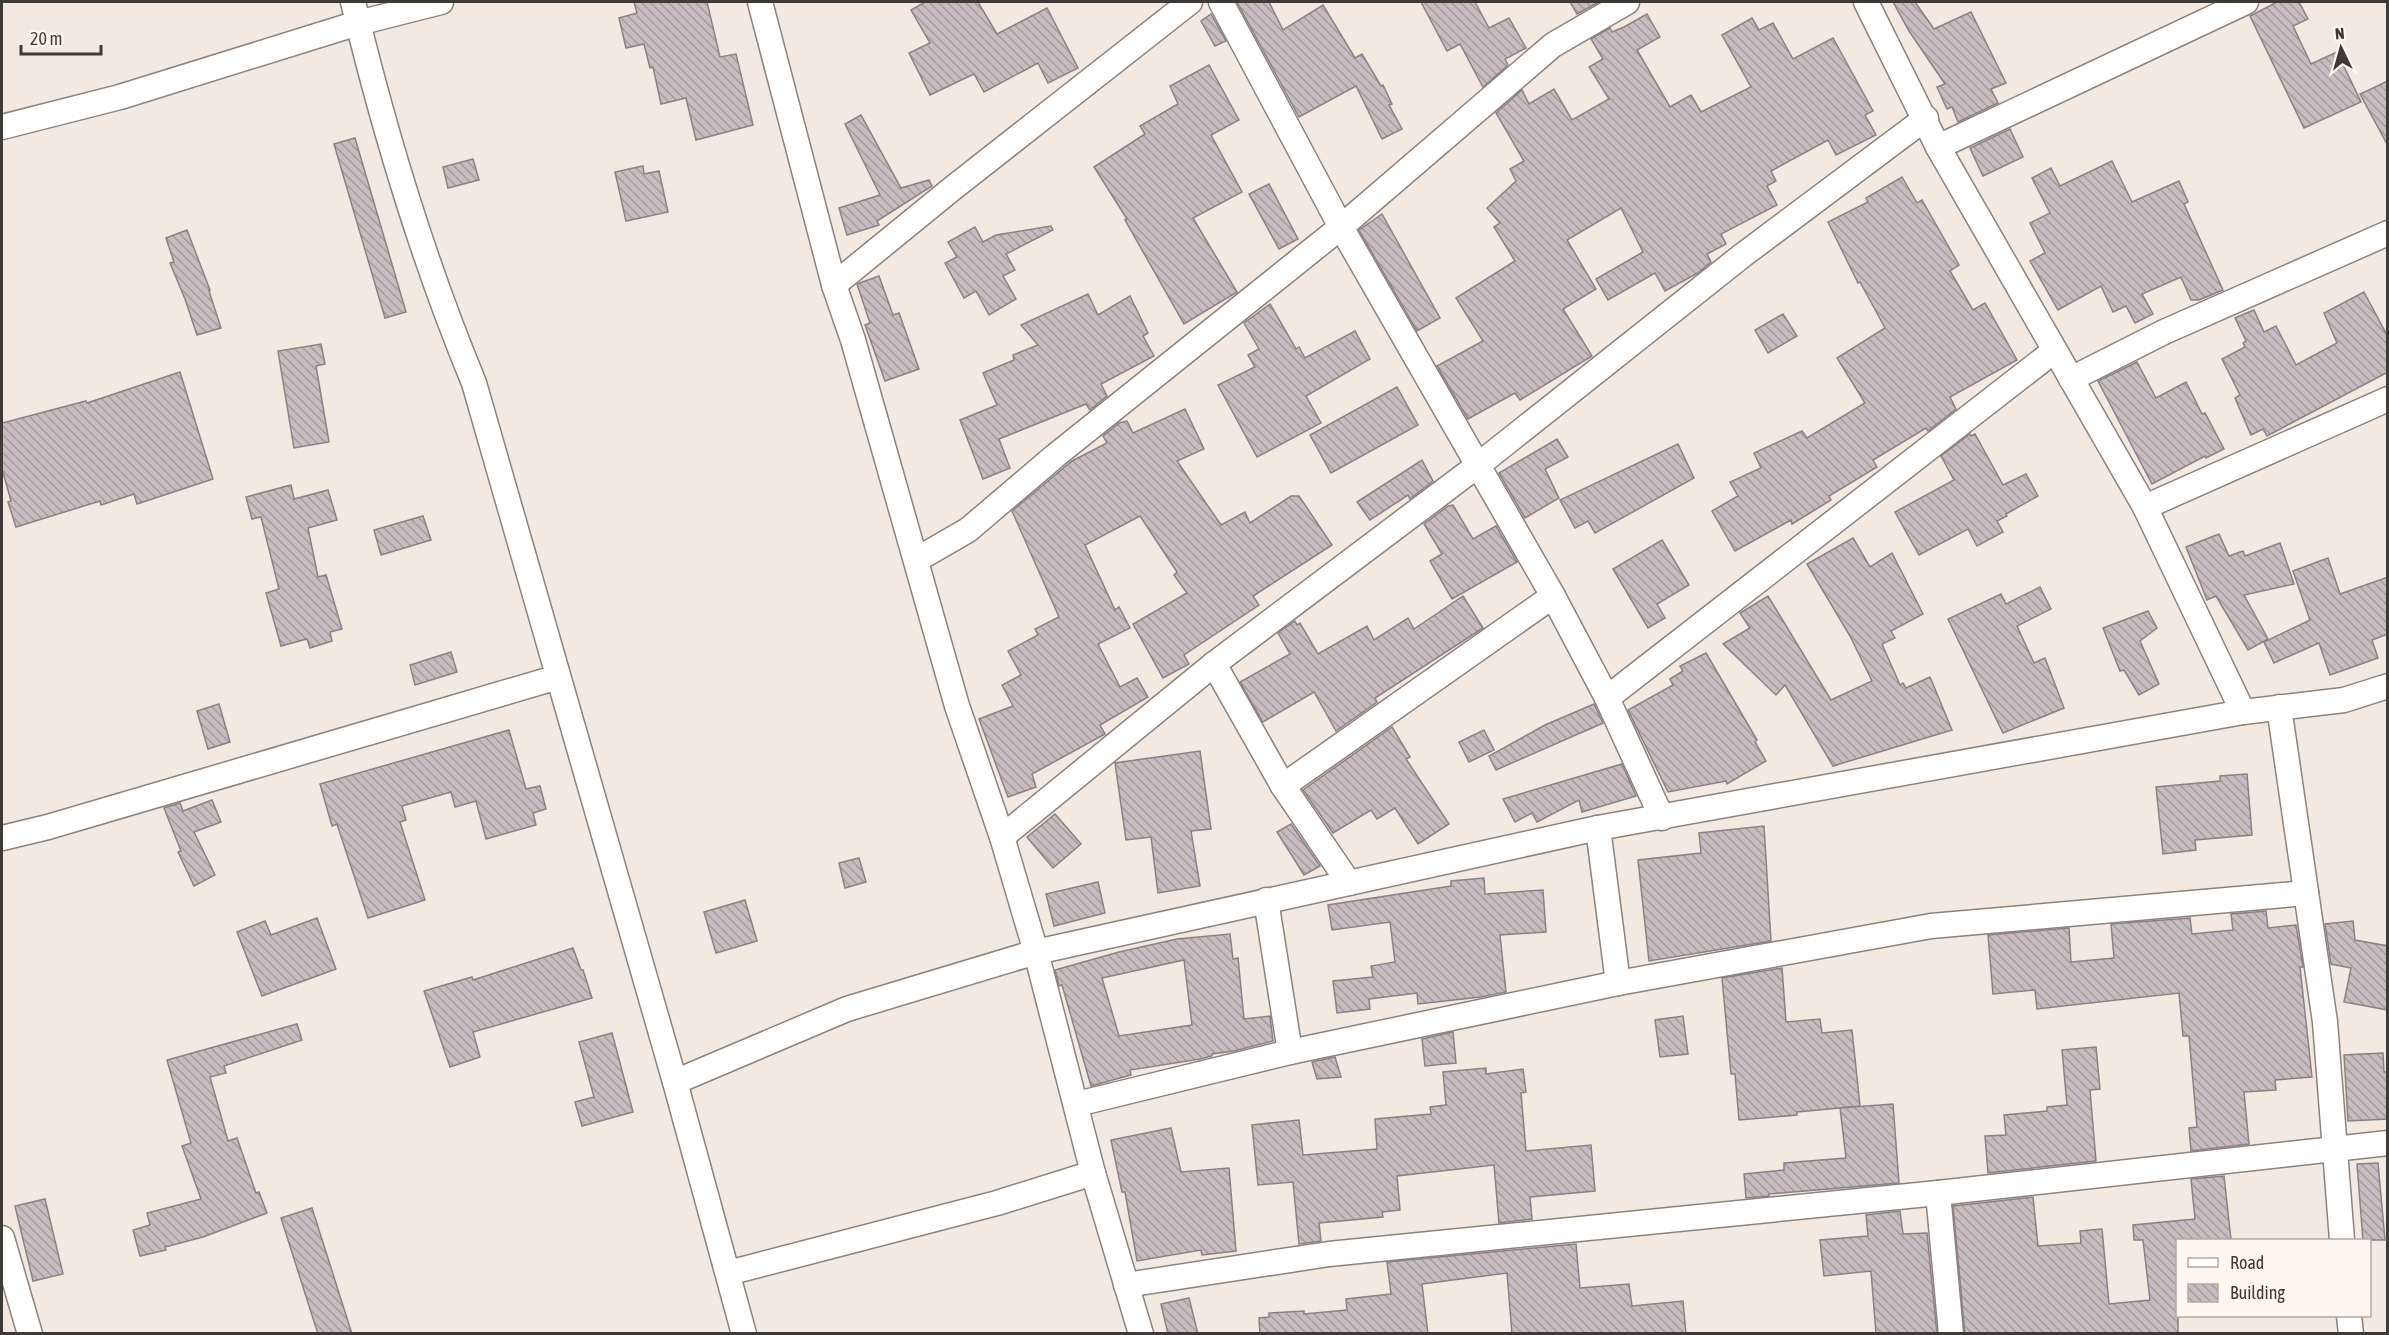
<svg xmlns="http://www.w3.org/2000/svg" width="2389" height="1335" font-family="'Asap Condensed',sans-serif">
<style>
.building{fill:url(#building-back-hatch);stroke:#8c8084;stroke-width:1.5;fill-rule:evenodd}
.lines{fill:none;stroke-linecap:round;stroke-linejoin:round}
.minor-casing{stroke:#8c837b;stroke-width:27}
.minor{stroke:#fff;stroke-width:24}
</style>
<defs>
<pattern id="building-back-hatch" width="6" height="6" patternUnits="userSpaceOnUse" patternTransform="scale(1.5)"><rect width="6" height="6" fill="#c9bcc1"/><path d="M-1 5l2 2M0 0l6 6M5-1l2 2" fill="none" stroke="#a59a9e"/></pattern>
</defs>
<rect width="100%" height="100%" fill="#f3e9e0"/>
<g class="building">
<path d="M634 2H707L720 57 736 54 753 125 696 140 686 98 661 104 653 67 650 68 644 44 626 48 619 18 637 13Z"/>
<path d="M925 2H978L997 34 1047 8 1078 68 1048 83 1038 63 984 92 974 74 930 95 909 53 930 43 911 10Z"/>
<path d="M1237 2H1269L1283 30 1323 5 1355 58 1362 54 1381 86 1383 85 1392 104 1389 105 1402 129 1382 139 1356 86 1299 117Z"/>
<path d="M1421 2H1475L1489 28 1509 18 1526 48 1505 59 1508 65 1483 87 1460 44 1447 51Z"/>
<path d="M1570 2H1596L1597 3 1577 14Z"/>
<path d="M1893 2H1915L1934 29 1971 12 2006 83 1991 89 1998 103 1958 122 1952 107 1947 109 1937 87 1945 84 1909 31Z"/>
<path d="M2277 2H2299L2308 19 2293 26 2311 64 2337 52 2361 102 2304 128 2250 16Z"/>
<path d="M1211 14 1226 41 1215 46 1201 21Z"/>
<path d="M1647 14 1660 37 1637 50 1670 107 1691 95 1701 112 1751 87 1722 35 1752 18 1759 30 1773 23 1793 59 1833 38 1873 111 1865 115 1876 135 1836 155 1828 140 1771 171 1776 181 1767 186 1777 205 1721 234 1726 244 1707 254 1711 262 1698 273 1665 291 1655 273 1608 300 1596 279 1643 252 1621 208 1567 240 1596 289 1563 309 1592 356 1520 400 1515 393 1468 419 1437 366 1483 341 1456 298 1515 261 1494 227 1500 223 1487 208 1516 181 1510 169 1524 161 1496 113 1522 90 1529 104 1554 89 1572 120 1609 99 1589 67 1603 59 1591 39 1610 28 1612 32 1624 27Z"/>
<path d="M1209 65 1239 120 1211 135 1242 192 1193 218 1237 292 1184 324 1125 220 1127 219 1094 167 1145 134 1140 126 1178 104 1170 86Z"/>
<path d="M2388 81V146L2360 94Z"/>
<path d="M861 115 901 188 929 180 932 186 877 221 879 225 847 235 839 208 880 195 845 124Z"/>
<path d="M2010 129 2023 157 1983 176 1970 148Z"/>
<path d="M355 138 406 312 385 318 334 144Z"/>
<path d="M473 159 479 180 448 188 443 167Z"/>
<path d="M2112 161 2132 202 2179 181 2188 202 2184 204 2223 290 2199 300H2191L2181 277 2142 294 2153 314 2135 323 2126 306 2113 312 2101 286 2058 310 2030 261 2045 253 2030 223 2050 213 2032 178 2051 168 2060 186Z"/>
<path d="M643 166 644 174 659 171 668 212 626 221 615 172Z"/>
<path d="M1902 177 1917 203 1922 200 1959 265 1950 271 1973 310 1985 303 2017 360 1950 397 1956 409 1928 431 1926 428 1873 460 1877 467 1829 496 1831 500 1792 524 1791 520 1735 551 1712 511 1738 496 1730 482 1761 468 1754 453 1802 431 1807 438 1865 403 1837 358 1885 328 1860 282 1858 283 1828 222 1868 202 1866 198Z"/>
<path d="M1269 184 1298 239 1279 249 1249 194Z"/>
<path d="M1382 214 1440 318 1417 331 1359 230Z"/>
<path d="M1051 226 1053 230 1006 254 1015 270 1003 276 1016 299 989 315 976 291 964 298 945 263 957 257 948 242 975 227 983 242 996 235Z"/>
<path d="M187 230 210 290 209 291 221 328 197 335 185 299 170 263 174 262 166 238Z"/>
<path d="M879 276 893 315 899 313 919 369 885 381 865 325 870 323 857 284Z"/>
<path d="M2364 292 2388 337V372L2267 436 2263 429 2251 435 2235 398 2240 395 2222 359 2245 347 2243 343 2246 341 2235 318 2254 310 2264 332 2276 326 2296 365 2337 343 2324 313Z"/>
<path d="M1088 294 1098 315 1130 296 1148 333 1143 336 1154 356 1101 384 1107 396 1090 410 1086 404 999 439 1010 468 983 479 960 420 997 405 983 373 1014 360 1013 355 1038 345 1021 325Z"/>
<path d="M1270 304 1296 349 1299 347 1305 358 1355 331 1370 359 1306 396 1321 423 1257 457 1218 385 1255 367 1248 355 1259 349 1244 323Z"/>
<path d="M1783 314 1797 336 1768 353 1755 330Z"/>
<path d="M321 344 325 364 316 366 329 442 294 448 278 351Z"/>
<path d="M2137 362 2156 398 2186 382 2202 414 2205 413 2224 449 2206 458 2205 456 2152 484 2098 381Z"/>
<path d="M180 372 213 479 137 504 134 494 101 505 100 501 16 527 8 502 11 501 2 469V423L86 401 87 403Z"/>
<path d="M1397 387 1418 425 1331 473 1310 435Z"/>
<path d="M1185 409 1204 449 1177 461 1221 525 1245 512 1250 523 1291 496H1299L1332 545 1253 596 1259 605 1184 655 1189 664 1163 678 1133 624 1187 593 1174 575 1177 572 1140 516 1085 545 1115 610 1119 607 1130 628 1098 644 1120 687 1137 678 1148 697 1100 725 1105 734 1032 774 1036 787 1008 797 979 719 1013 706 1002 685 1021 675 1008 651 1038 635 1035 629 1059 617 1012 511 1072 461 1107 443 1103 436 1119 423 1127 421 1133 433Z"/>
<path d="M1970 434 1971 436 1975 434 2003 485 2026 474 2038 496 2006 514 2007 516 1997 521 2003 532 1977 546 1968 529 1919 555 1895 512 1954 480 1941 456Z"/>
<path d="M1557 439 1568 457 1545 469 1559 498 1525 518 1499 473Z"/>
<path d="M1678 444 1694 478 1595 533 1588 521 1575 528 1560 500Z"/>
<path d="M1422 460 1433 481 1410 499 1408 495 1370 520 1357 502Z"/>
<path d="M291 485 294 499 328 490 337 520 308 528 318 577 326 575 342 629 330 632 332 641 310 648 307 639 281 646 266 593 279 589 261 517 252 519 246 497Z"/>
<path d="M1453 505 1473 539 1496 526 1517 562 1452 599 1430 561 1442 554 1424 524 1448 506Z"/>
<path d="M423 516 431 540 381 555 374 530Z"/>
<path d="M2219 534 2229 556 2243 551 2245 556 2280 543 2294 584 2244 595 2268 639 2248 650 2216 596 2207 600 2186 547Z"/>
<path d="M1853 538 1870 567 1892 553 1923 614 1891 631 1895 638 1882 644 1900 685 1903 683 1906 688 1930 677 1952 730 1833 766 1785 685 1776 695 1723 644 1750 628 1740 613 1768 596 1831 700 1872 681 1850 636 1807 564Z"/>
<path d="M1662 540 1689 585 1657 604 1665 618 1648 628 1613 569Z"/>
<path d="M2328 558 2340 594 2388 577V634L2372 640 2378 658 2330 675 2319 643 2274 663 2264 642 2310 620 2293 571Z"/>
<path d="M2040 587 2051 609 2017 626 2034 663 2045 658 2064 708 2003 733 1948 619 2001 594 2006 604Z"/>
<path d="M1463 596 1483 628 1375 698 1377 702 1336 731 1314 692 1263 722 1240 682 1290 654 1278 633 1295 621 1297 625 1300 623 1318 654 1367 626 1374 640 1408 618 1414 629Z"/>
<path d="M2148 611 2157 628 2140 641 2159 684 2139 695 2124 670 2120 671 2103 628Z"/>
<path d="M451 652 457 672 415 685 410 665Z"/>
<path d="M1706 653 1757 740 1755 742 1766 761 1727 784 1726 781 1668 792 1628 710 1673 685 1670 679 1683 671 1680 666Z"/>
<path d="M219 704 230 742 208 749 197 711Z"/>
<path d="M1594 704 1603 723 1496 770 1489 756 1545 725Z"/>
<path d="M1392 727 1410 757 1406 759 1449 824 1418 844 1395 808 1377 819 1371 810 1333 833 1303 790Z"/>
<path d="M509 730 526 789 540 786 546 809 533 813 536 825 486 839 476 801 455 807 451 792 402 806 406 820 400 822 425 900 368 918 337 824 332 826 320 784Z"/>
<path d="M1484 730 1494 750 1469 762 1459 742Z"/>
<path d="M1200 751 1211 829 1191 831 1200 886 1158 893 1151 837 1126 840 1115 763Z"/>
<path d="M1622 764 1636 796 1582 812 1579 800 1537 822 1532 813 1515 822 1503 799Z"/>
<path d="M2247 774 2252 835 2195 840 2196 850 2163 854 2156 787 2220 781V776Z"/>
<path d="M212 800 221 822 194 832 215 875 194 886 178 852 181 851 164 808 180 803 183 811Z"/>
<path d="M1055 814 1081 844 1053 868 1027 837Z"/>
<path d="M1291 824 1320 866 1304 875 1277 832Z"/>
<path d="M1764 826 1771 941 1649 961 1638 860 1701 853 1699 833Z"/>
<path d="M859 858 866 882 845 888 839 863Z"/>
<path d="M1484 878 1485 894 1543 890 1546 932 1500 935 1506 992 1481 997 1418 1004 1417 993 1369 999 1370 1009 1337 1013 1333 981 1373 977 1371 966 1395 962 1390 922 1332 930 1328 905 1451 886V881Z"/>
<path d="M1098 882 1105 913 1054 926 1046 894Z"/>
<path d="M745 900 757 941 716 953 704 912Z"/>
<path d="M2266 911 2268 928 2296 925 2303 967H2300L2312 1077 2275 1080 2276 1090 2244 1092 2249 1144 2191 1151 2189 1128 2197 1127 2189 1036H2183L2179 993 2037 1009 2035 990 1993 994 1988 935 2069 928 2071 962 2114 958 2111 924 2190 918 2192 934 2233 930 2231 914Z"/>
<path d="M317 918 336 969 262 996 237 932 265 921 271 935Z"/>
<path d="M2353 921 2355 940 2388 946V1010L2344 1002 2351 968 2331 964 2325 924Z"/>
<path d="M1230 934 1233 959 1238 958 1244 1019 1270 1016 1273 1041 1234 1051 1212 1054V1056L1200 1059 1130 1070 1131 1075 1091 1086 1062 985 1059 986 1055 970 1119 952 1177 939ZM1184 960 1192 1025 1119 1036 1102 978Z"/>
<path d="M573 948 581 970H583L592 998 473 1032 480 1057 450 1067 424 991 472 977 473 980Z"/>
<path d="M1782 968 1786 1022 1820 1019 1822 1033 1852 1030 1860 1106 1797 1112V1115L1739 1120 1735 1074H1731L1722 978Z"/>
<path d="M1683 1016 1688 1054 1660 1057 1655 1020Z"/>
<path d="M297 1024 302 1040 224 1066 226 1073 210 1077 228 1141 237 1138 256 1193 259 1192 267 1213 203 1237 165 1247 166 1250 140 1256 133 1230 150 1225 147 1213 201 1199 182 1146 191 1143 167 1060Z"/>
<path d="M1453 1032 1456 1063 1425 1066 1422 1039Z"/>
<path d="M612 1033 633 1112 582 1126 575 1102 594 1097 579 1042Z"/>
<path d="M2096 1047 2100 1089 2090 1090 2096 1161 1988 1173 1985 1136 2006 1135 2004 1115 2047 1111V1107L2067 1105 2062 1050Z"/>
<path d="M2383 1053 2384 1072H2388V1119L2348 1121 2344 1055Z"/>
<path d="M1335 1057 1341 1077 1317 1079 1312 1062Z"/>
<path d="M1486 1068V1074L1523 1069 1526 1092 1521 1093 1526 1151 1591 1145 1595 1191 1530 1197 1532 1219 1499 1223 1494 1165 1397 1176 1400 1210 1382 1212 1383 1217 1319 1223 1321 1241 1299 1244 1293 1182 1258 1185 1252 1125 1299 1120 1303 1155 1377 1149 1375 1119 1431 1114 1430 1107 1446 1105 1443 1072Z"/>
<path d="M1893 1104 1899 1183 1769 1194V1196L1746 1198 1744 1174 1784 1170V1163L1846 1158 1840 1108Z"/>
<path d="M1171 1128 1181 1172 1229 1168 1236 1251 1202 1255 1201 1250 1137 1261 1125 1192H1122L1111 1140Z"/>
<path d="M2378 1163 2385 1240H2363L2357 1164Z"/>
<path d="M2224 1176 2231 1240H2178V1334H1965L1953 1206 2033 1197 2038 1246 2081 1243 2080 1231 2102 1229 2109 1304 2150 1300 2143 1240H2134L2133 1225 2195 1219 2191 1179Z"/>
<path d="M45 1199 63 1274 33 1281 15 1206Z"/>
<path d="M312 1208 352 1334H318L281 1218Z"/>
<path d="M1900 1211 1903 1234 1927 1233 1937 1334H1876L1871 1271 1824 1276 1820 1240 1868 1236 1866 1215Z"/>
<path d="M1576 1244 1580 1288 1629 1284 1632 1306 1683 1301 1686 1334H1512L1507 1273 1422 1284 1428 1334H1260L1259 1318 1269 1317V1313L1304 1311V1314L1347 1310 1346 1299 1391 1294 1387 1262Z"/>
<path d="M1189 1298 1198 1334H1168L1161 1304Z"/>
</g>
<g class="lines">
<g class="minor-casing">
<g id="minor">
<path d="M353 2C384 131 423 260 474 383L675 1082 744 1334"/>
<path d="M760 2 834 285 853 340 957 706 1002 837 1036 952 1093 1173 1141 1334"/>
<path d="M1221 2 1341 227 1553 596 1607 698 1662 818"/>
<path d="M1866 2 1938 147 2145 507 2243 712"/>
<path d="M2 127 120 97 358 23 441 2"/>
<path d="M1938 147 2246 2"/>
<path d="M834 285 953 188 1190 2"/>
<path d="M2071 379 2164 332 2388 233"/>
<path d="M2145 507 2388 399"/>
<path d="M916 560 968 530 1055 456 1341 227 1553 45 1627 2"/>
<path d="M1214 664 1283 786 1349 883"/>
<path d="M1607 698 2054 351"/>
<path d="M2279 707 2325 1022 2342 1240"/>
<path d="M1283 786 1553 596"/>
<path d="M1598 828 1618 983"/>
<path d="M1002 837 1214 664 1477 466 1743 255 1926 118"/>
<path d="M2 838 48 827 558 677"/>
<path d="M1266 900 1290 1052"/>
<path d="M675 1082 847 1009 1036 952 1598 828 2243 712 2344 700 2388 686"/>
<path d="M1077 1104 1290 1052 1618 983 1931 926 2306 893"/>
<path d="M1938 1193 1951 1334"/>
<path d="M2 1238 30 1334"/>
<path d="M728 1273 997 1203 1093 1173"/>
<path d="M1126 1285 1329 1254 1938 1193 2388 1143"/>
<path d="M2349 1316 2351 1334"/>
</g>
</g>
<use href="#minor" class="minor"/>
</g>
<rect width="2389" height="1335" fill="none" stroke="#3e3a36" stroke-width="6"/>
<rect x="2176" y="1239" width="195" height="78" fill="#fff6ef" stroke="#b2aba5" stroke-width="1.5"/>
<rect x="2188" y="1258" width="30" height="9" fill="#ffffff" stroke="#b2aba5" stroke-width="1.5"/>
<text x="2230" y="1269" font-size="18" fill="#3e3a36">Road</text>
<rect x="2188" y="1284" width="30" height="18" fill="url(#building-back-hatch)" stroke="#b2aba5" stroke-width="1.5"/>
<text x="2230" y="1299" font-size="18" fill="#3e3a36">Building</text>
<g transform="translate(2341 48) rotate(355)" stroke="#fff6ef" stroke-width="4.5" paint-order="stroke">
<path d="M0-4.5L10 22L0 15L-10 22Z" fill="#3e3a36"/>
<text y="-9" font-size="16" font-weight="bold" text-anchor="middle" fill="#3e3a36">N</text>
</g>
<path d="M21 45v9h80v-9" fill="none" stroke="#3e3a36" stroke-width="3"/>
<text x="30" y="45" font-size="18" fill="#3e3a36" stroke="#fff6ef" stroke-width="4.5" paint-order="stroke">20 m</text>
</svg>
